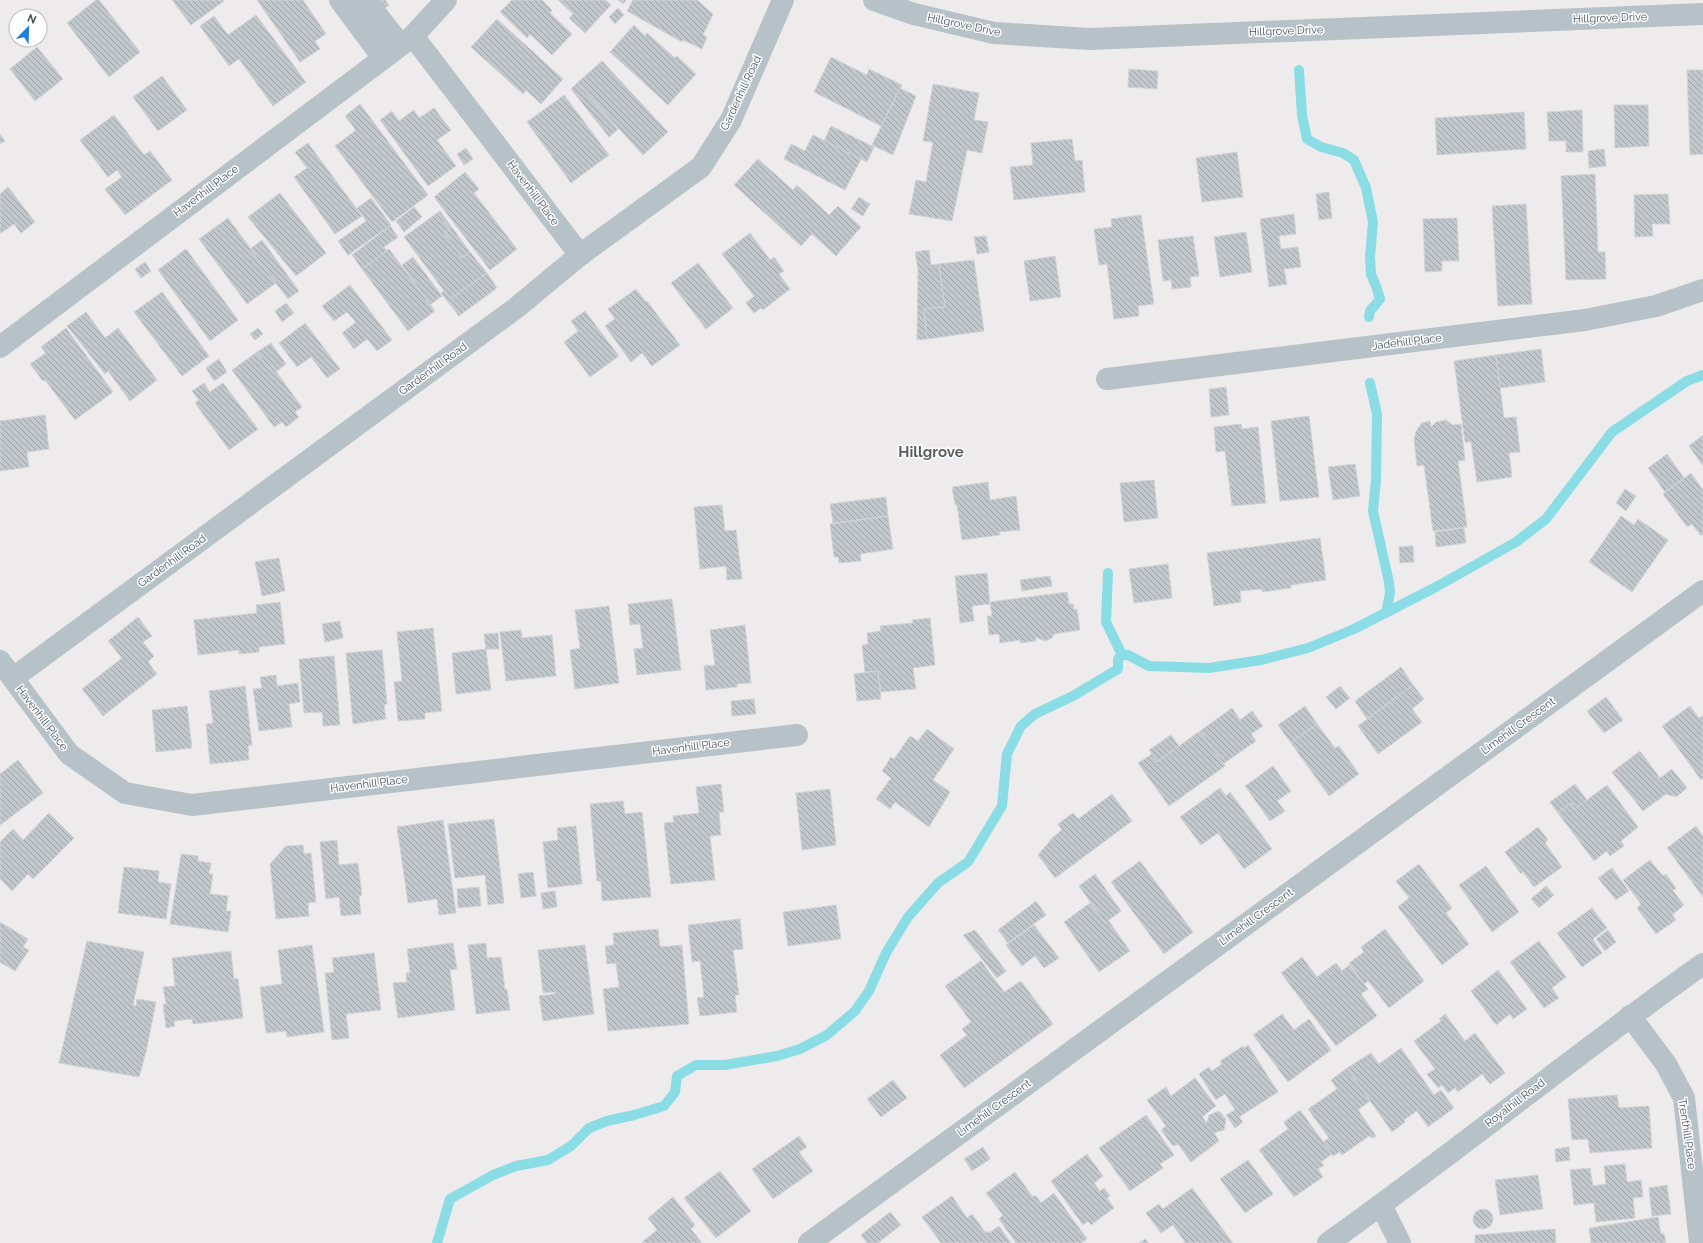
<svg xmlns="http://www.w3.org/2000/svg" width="1703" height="1243" font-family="Raleway,sans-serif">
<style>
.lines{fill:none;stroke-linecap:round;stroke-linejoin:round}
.stream{stroke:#8adce5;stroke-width:10}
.building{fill:url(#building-back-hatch);stroke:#d0d3d7}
.minor{stroke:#b7c2c8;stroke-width:22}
.labels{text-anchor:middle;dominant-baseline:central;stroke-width:3;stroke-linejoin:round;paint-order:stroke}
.street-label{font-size:11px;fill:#455158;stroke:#fff}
.district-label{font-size:15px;font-weight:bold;fill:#595d60;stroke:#fff}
</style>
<defs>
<pattern id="building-back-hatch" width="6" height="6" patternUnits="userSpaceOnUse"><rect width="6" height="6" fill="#c2c7cb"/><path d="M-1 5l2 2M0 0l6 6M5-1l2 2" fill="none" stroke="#9fa4a8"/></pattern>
</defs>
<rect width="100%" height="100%" fill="#eeebec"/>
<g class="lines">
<g class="stream">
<path d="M1299 70 1302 115 1307 139 1321 147 1343 153 1354 160 1366 188 1373 222 1370 257 1371 274 1376 286 1380 299 1370 311 1369 317"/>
<path d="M1370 383 1377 414 1376 480 1373 511 1389 582 1390 593 1386 613"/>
<path d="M1108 573 1106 622 1122 655"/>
<path d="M437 1243 450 1199 493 1175 516 1166 548 1160 571 1146 589 1128 607 1121 634 1115 664 1106 675 1092 677 1076 696 1065H725L777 1056 800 1049 827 1035 855 1011 869 991 886 953 908 917 938 883 968 862 1002 806 1007 754 1021 726 1035 714 1073 696 1118 669V659L1122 655H1128L1149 666 1209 668 1261 660 1308 648 1354 629 1436 587 1516 542 1546 519 1612 432 1687 381 1703 375"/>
</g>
</g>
<g class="building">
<path d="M96 0H99L140 52 109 77 67 23Z"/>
<path d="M172 0H223L224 1 191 25Z"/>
<path d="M257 0H303L326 34 315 41 320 49 300 62Z"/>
<path d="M373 0H385L389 5 381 11Z"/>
<path d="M512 0H542L552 10 550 13 572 34 552 55 530 34 527 38 500 12Z"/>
<path d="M558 0H606L611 5 585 33 569 18 573 14Z"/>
<path d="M618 0H627L623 4Z"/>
<path d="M633 0H697L713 14 703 35 707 37 702 49 683 40 682 42 627 11Z"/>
<path d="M618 8 624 15 615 24 609 17Z"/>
<path d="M256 15 306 82 273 106 239 59 229 66 200 26 214 16 228 35Z"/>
<path d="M497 19 563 79 541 104 526 90 523 94 471 47Z"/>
<path d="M634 25 645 36 647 33 675 58 677 56 696 74 668 105 610 52Z"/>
<path d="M37 47 63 79 35 101 10 69Z"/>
<path d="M831 57 867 75 869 69 902 85 881 126 814 92Z"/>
<path d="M602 61 668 132 643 155 577 83Z"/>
<path d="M1129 69 1158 71 1157 89 1128 87Z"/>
<path d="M1687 70H1703V154L1690 155Z"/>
<path d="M162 76 187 110 158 131 133 97Z"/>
<path d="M577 83 618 129 609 137 571 89Z"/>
<path d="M933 84 979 93 974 120 988 122 982 153 967 150 952 221 909 214 916 180 926 182 933 142 923 141Z"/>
<path d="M900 88 916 96 893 155 872 145Z"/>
<path d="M564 95 609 155 571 183 527 122Z"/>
<path d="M360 104 428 195 392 222 335 146 356 130 345 116Z"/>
<path d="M1614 105H1648L1649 146 1615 148Z"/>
<path d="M434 108 451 130 437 140 456 166 428 186 380 120 392 111 399 121 414 110 419 118Z"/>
<path d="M1582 110 1583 152H1566V141H1549L1547 112Z"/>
<path d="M1524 112 1526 149 1437 155 1435 118Z"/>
<path d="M114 115 144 155 150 151 172 180 125 215 105 189 122 177 117 170 108 177 80 140Z"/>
<path d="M831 126 874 147 867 162 824 141Z"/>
<path d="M0 134 5 141 0 144Z"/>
<path d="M813 135 861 159 845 190 784 159 791 144 805 151Z"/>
<path d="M1072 139 1075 161 1082 160 1085 192 1014 200 1010 167 1033 165 1031 143Z"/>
<path d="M308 143 362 216 335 234 294 177 307 168 295 152Z"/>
<path d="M466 148 473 159 464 165 457 154Z"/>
<path d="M1604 149 1606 166 1589 168 1588 151Z"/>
<path d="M1237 152 1243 197 1202 202 1196 158Z"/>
<path d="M758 159 793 190 797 185 829 215 838 206 861 227 836 256 812 234 801 246 734 185Z"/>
<path d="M465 172 479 189 474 193 517 249 490 270 434 197Z"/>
<path d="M1595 174 1598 252H1605L1606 279 1566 280 1561 176Z"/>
<path d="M8 187 35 222 21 233 14 224 1 233 0 232V194Z"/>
<path d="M1329 192 1332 218 1319 220 1316 194Z"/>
<path d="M280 193 326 253 296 276 248 217Z"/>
<path d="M1668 194 1670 224H1652L1653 236 1635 237 1634 195Z"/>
<path d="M859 197 870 204 863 216 851 209Z"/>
<path d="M371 198 391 225 348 255 338 241 366 221 357 208Z"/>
<path d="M1526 204 1532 304 1498 306 1492 206Z"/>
<path d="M414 207 422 217 404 232 396 221Z"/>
<path d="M440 211 470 252 462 258 444 233 450 229 437 213Z"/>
<path d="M437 213 450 229 444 233 462 258 470 252 487 273 450 299 404 237Z"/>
<path d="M1294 214 1296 234 1279 236 1281 249 1298 247 1301 267 1284 269 1287 284 1269 287 1260 219Z"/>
<path d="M1141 215 1154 304 1138 306 1139 316 1114 319 1107 264 1099 265 1094 229 1112 227 1111 219Z"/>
<path d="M228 218 276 283 247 304 199 239Z"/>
<path d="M1457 218 1459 261H1442V271L1425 272 1423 219Z"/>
<path d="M390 226 398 237 384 247 387 251 362 269 352 255Z"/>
<path d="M1246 232 1252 272 1220 277 1214 237Z"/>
<path d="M750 233 770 260 774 257 784 271 779 274 790 289 763 310 761 308 754 313 746 303 754 296 722 254Z"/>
<path d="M986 236 989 252 977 254 974 237Z"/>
<path d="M1193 236 1199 276 1190 277 1191 287 1172 289 1171 280 1163 281 1158 240Z"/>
<path d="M262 240 299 291 288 299 250 249Z"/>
<path d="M186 249 238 320 210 341 158 270Z"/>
<path d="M389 249 435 311 408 331 362 269Z"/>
<path d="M929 250 931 265 939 264 945 307 924 309 927 339 917 340 918 270 915 252Z"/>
<path d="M1055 256 1061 297 1030 301 1024 261Z"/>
<path d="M413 257 442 296 430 305 402 265Z"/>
<path d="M974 260 984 331 927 339 924 309 945 307 939 264Z"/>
<path d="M145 262 151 271 141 278 135 269Z"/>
<path d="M698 263 733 308 706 329 671 283Z"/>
<path d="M487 273 497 288 459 316 441 293 444 291 450 299Z"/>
<path d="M350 285 392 340 377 351 367 339 354 349 342 333 356 322 347 312 334 321 322 306Z"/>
<path d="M636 289 646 302 647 301 680 345 652 366 642 353 631 362 605 326 615 319 608 309Z"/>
<path d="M162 292 209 356 182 376 134 312Z"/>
<path d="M286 303 294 313 282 322 275 311Z"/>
<path d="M585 311 619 356 590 377 564 342 578 331 571 321Z"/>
<path d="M86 312 105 338 118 328 157 380 130 401 108 371 105 374 67 326Z"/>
<path d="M305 323 340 369 327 378 311 357 297 367 279 343Z"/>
<path d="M66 328 113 392 75 420 45 380 43 381 30 364 46 353 41 347Z"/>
<path d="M258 328 263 334 255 340 250 334Z"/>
<path d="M271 343 286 364 276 372 272 366 269 369 257 352Z"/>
<path d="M1541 349 1545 382 1500 388 1496 355Z"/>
<path d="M257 352 269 369 272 366 302 407 295 412 299 417 286 427 282 422 274 427 232 370Z"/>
<path d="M1496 355 1504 418 1516 417 1520 452 1509 453 1512 477 1477 482 1471 442H1465L1454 361Z"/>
<path d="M219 359 227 372 214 381 206 368Z"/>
<path d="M204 383 210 392 223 383 258 429 229 450 195 403 199 400 192 391Z"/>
<path d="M1226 387 1229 415 1211 417 1209 389Z"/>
<path d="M45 415 49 449 27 452 29 467 0 471V421Z"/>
<path d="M1309 416 1319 497 1280 501 1271 421Z"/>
<path d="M1446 420 1452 425 1461 424 1465 460 1458 461 1467 527 1433 531 1424 465 1417 466 1414 440 1416 431 1422 423 1430 421 1431 427 1436 422Z"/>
<path d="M1241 424 1242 429 1258 427 1266 503 1232 506 1225 451 1216 452 1214 427Z"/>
<path d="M1703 435V466L1689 446Z"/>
<path d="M1667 454 1684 478 1665 492 1648 468Z"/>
<path d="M1355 464 1360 496 1333 500 1328 467Z"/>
<path d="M1691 473 1703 490V534L1701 536 1692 524 1687 527 1663 494Z"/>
<path d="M1154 480 1158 518 1124 522 1120 483Z"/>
<path d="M988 482 990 500 1016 496 1020 530 999 532 1000 535 962 540 957 505H955L952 487Z"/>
<path d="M1625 489 1636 496 1626 511 1616 503Z"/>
<path d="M886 497 888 516 833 523 830 504Z"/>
<path d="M722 505 725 531 736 530 742 579 727 580 726 566 700 569 694 507Z"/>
<path d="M888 516 893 549 860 554 861 561 839 563 838 557H834L830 524Z"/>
<path d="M1621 516 1634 525 1638 519 1668 540 1632 592 1589 562Z"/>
<path d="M1464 528 1466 543 1436 547 1435 532Z"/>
<path d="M1320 538 1326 580 1291 585V588L1262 592V589L1240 591 1241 602 1214 606 1207 553Z"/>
<path d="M1413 546 1414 562 1400 563 1399 547Z"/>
<path d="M279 558 285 591 262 596 255 562Z"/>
<path d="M1168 564 1172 598 1134 603 1129 569Z"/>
<path d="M987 573 990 604 972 606 974 621 960 623 955 576Z"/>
<path d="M1050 576 1052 586 1022 591 1020 580Z"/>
<path d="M1067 592 1069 604H1073L1074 610 1077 609 1080 630 1054 634 1052 638 1045 641 1035 637 1036 641 1020 643V640L1000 643 999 634 989 635 987 616H992L990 602Z"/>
<path d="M672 599 681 670 637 675 634 649 643 648 640 624 630 625 628 604Z"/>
<path d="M280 602 285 644 259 647V652L239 654V650L198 655 194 620 257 613 256 605Z"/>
<path d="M609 606 619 683 575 689 570 650 580 648 575 610Z"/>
<path d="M138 617 152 636 143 642 154 656 148 662 157 674 103 716 82 689 122 658 108 641Z"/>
<path d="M930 618 935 665 913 668 916 689 881 692 878 671 865 672 862 645 868 644 867 633 881 631 880 626 913 623 912 620Z"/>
<path d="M340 621 343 638 325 642 322 624Z"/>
<path d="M745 625 751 683 737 684V687L706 690 704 666 715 665 710 630Z"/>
<path d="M433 628 442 711 425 713V719L398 721 394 682 402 681 397 632Z"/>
<path d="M521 630 522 638 552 635 556 676 506 681 500 632Z"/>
<path d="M498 633 499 649H486L484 634Z"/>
<path d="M486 649 491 690 456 694 452 653Z"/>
<path d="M382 650 387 704 384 705 386 719 353 724 346 653Z"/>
<path d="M334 656 340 725 323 726 322 712 304 713 299 659Z"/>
<path d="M1401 667 1413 685 1367 719 1355 701Z"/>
<path d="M878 671 881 699 857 701 854 674Z"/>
<path d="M276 675 277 686 298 683 300 702 289 704 292 727 259 731 253 689 262 688 260 677Z"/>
<path d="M1413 685 1424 699 1412 709 1422 722 1378 754 1358 726Z"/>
<path d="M245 686 252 745 248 746 249 760 210 764 206 724 213 723 209 691Z"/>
<path d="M1340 686 1350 698 1336 709 1326 697Z"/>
<path d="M1606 697 1623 720 1604 733 1587 711Z"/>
<path d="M754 699 756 714 732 716 731 701Z"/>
<path d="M187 706 192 748 156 752 152 710Z"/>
<path d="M1305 706 1317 724 1291 743 1278 725Z"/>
<path d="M1690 706 1699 718 1703 716V778L1701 780 1662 726Z"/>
<path d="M1232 708 1240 720 1252 711 1263 726 1251 734 1256 741 1223 764 1200 731Z"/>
<path d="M1317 724 1335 748 1339 746 1359 774 1329 796 1291 743Z"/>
<path d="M927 729 954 749 933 780 950 792 929 827 895 802 890 809 876 799 891 778 882 771 891 757 894 759 910 736 918 741Z"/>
<path d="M1200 731 1225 766 1169 806 1138 763 1152 754 1157 762Z"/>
<path d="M1171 735 1179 746 1157 762 1149 750Z"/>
<path d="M1640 751 1660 778 1672 769 1687 788 1676 797 1666 794 1643 811 1612 772Z"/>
<path d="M18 760 43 793 0 825V774Z"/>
<path d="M1273 766 1291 791 1277 801 1285 811 1270 821 1245 786Z"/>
<path d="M721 784 724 812H719L721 835 710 836 715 880 671 884 664 823 674 822 673 816 699 813 696 787Z"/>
<path d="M1575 784 1587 800 1575 809 1571 803 1558 813 1550 802Z"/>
<path d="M1607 785 1638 827 1621 841 1624 846 1610 856 1607 851 1594 861 1558 813 1571 803 1575 809Z"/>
<path d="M1220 788 1226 796 1230 792 1272 849 1244 869 1218 833 1201 845 1180 817Z"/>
<path d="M830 789 836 845 802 850 796 793Z"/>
<path d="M1112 794 1132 821 1055 878 1038 855 1053 837 1062 830 1058 824 1073 813 1078 819Z"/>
<path d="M623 801 625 814 642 812 651 897 602 901 601 881H597L590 804Z"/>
<path d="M49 813 74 838 33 879 28 874 12 891 0 879V842L13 829 23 840Z"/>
<path d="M494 819 504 903 488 905 485 875 455 878 448 824Z"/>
<path d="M443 820 456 913 439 915 437 899 408 903 397 827Z"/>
<path d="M576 826 582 884 548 888 543 842 558 840 557 828Z"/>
<path d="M1696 826 1703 836V897L1667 848Z"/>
<path d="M1538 827 1548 840 1545 843 1562 867 1534 887 1523 872 1521 874 1505 852Z"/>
<path d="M337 840 339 865 358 863 362 895 359 896 361 914 341 916 339 897 326 899 320 842Z"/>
<path d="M303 845 304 854 311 853 316 902 308 903 309 916 276 919 270 864 286 846Z"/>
<path d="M181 854 198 856V861L211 863 209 874H213L210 894 228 896 226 911H231L228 932 170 924Z"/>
<path d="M1650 860 1663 876 1666 874 1676 888 1673 891 1684 905 1672 915 1676 920 1656 934 1637 908 1641 904 1623 880Z"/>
<path d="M1140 861 1193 932 1164 954 1111 882Z"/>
<path d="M1419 864 1452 908 1446 913 1469 944 1442 965 1398 907 1409 898 1396 881Z"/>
<path d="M1486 866 1519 912 1492 932 1459 885Z"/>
<path d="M124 867 159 871 158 882 171 884 166 919 118 913Z"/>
<path d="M1612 868 1629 891 1616 900 1598 878Z"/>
<path d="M533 872 536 896 521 898 518 874Z"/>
<path d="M1095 874 1121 911 1105 923 1079 886Z"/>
<path d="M1546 886 1554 895 1539 908 1531 899Z"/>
<path d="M479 887 481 906 458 908 457 889Z"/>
<path d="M555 891 557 907 543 909 541 893Z"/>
<path d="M1036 901 1046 915 1008 943 998 930Z"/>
<path d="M1090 903 1105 923 1108 920 1130 951 1099 972 1064 922Z"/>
<path d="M836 905 841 939 788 946 783 912Z"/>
<path d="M1592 908 1607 928 1593 939 1602 953 1582 967 1557 933Z"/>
<path d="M740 919 743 949 733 950 739 995H735L737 1012 700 1016 697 998 704 997 700 961 692 962 688 925Z"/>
<path d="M0 922 28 939 23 947 29 950 15 971 0 962Z"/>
<path d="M1034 925 1059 958 1044 968 1035 956 1022 966 1006 945Z"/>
<path d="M658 929 660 947 682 945 689 1024 608 1031 603 989 619 987 616 963 607 964 605 946 614 945 613 933Z"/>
<path d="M1385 929 1424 981 1389 1008 1368 981 1364 984 1349 963 1364 952 1361 947Z"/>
<path d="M975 930 1006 971 997 978 963 935Z"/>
<path d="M1608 930 1616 942 1605 951 1596 939Z"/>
<path d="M87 941 144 952 133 1005 136 1006 137 999 156 1002 146 1052 139 1077 59 1063Z"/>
<path d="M1539 941 1566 977 1552 988 1559 998 1544 1008 1510 962Z"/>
<path d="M453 943 457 969 450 970 455 1010 398 1018 393 983 407 982 406 973H410L407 949Z"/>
<path d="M486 943 487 958 501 957 505 990 507 989 510 1010 476 1014 468 945Z"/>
<path d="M312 945 324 1032 287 1037 286 1031 266 1033 260 987 282 984 278 950Z"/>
<path d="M585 945 594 1014 543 1021 539 996 555 994V992L543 993 538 950Z"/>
<path d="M231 951 234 979 238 978 243 1018 193 1024 192 1019 174 1021 175 1026 166 1028 163 1004H166L163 987 175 986 172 958Z"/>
<path d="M374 953 381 1010 346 1014 349 1038 332 1040 325 973 334 972 332 958Z"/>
<path d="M1302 957 1317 977 1336 963 1342 971 1349 965 1368 989 1361 994 1377 1016 1336 1046 1281 973Z"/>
<path d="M981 961 1004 992 1021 981 1053 1024 964 1088 940 1055 967 1035 962 1029 971 1022 945 986Z"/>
<path d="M1498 970 1527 1009 1513 1019 1510 1014 1496 1025 1471 991Z"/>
<path d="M1282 1014 1294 1030 1309 1019 1331 1050 1288 1082 1253 1035Z"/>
<path d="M1445 1014 1465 1041 1475 1033 1505 1073 1490 1084 1482 1074 1458 1092 1455 1088 1448 1093 1442 1085 1438 1088 1427 1074 1435 1069 1414 1041 1441 1021 1439 1019Z"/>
<path d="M1248 1045 1278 1092 1239 1117 1243 1122 1235 1128 1226 1115 1235 1110 1225 1094 1216 1100 1199 1074 1209 1067 1212 1071 1222 1064 1220 1061 1243 1046 1244 1048Z"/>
<path d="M1401 1048 1434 1095 1441 1090 1454 1108 1428 1127 1417 1111 1404 1120 1405 1122 1392 1132 1347 1068 1371 1053 1379 1064Z"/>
<path d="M1347 1068 1370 1101 1358 1110 1376 1136 1373 1138 1369 1136 1342 1155 1340 1152 1333 1156 1323 1142 1329 1138 1308 1109 1337 1089 1331 1080Z"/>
<path d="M1195 1078 1216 1106 1202 1117 1207 1123 1209 1115 1219 1111 1226 1119 1224 1130 1214 1133 1219 1141 1191 1162 1178 1144 1173 1146 1161 1130 1166 1126 1147 1100 1166 1087 1171 1096Z"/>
<path d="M893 1080 907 1098 881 1117 867 1099Z"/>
<path d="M1617 1095 1619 1108 1649 1106 1652 1148 1590 1153 1588 1139 1572 1140 1568 1099Z"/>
<path d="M1300 1110 1332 1154 1321 1162 1324 1165 1318 1169 1323 1177 1294 1197 1259 1150 1288 1129 1284 1122Z"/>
<path d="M1146 1115 1174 1155 1160 1164 1163 1168 1130 1191 1099 1148Z"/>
<path d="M799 1136 807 1147 799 1152 813 1171 773 1199 752 1169Z"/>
<path d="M983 1147 990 1159 972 1171 964 1159Z"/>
<path d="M1569 1147 1570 1160 1556 1162 1555 1149Z"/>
<path d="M1087 1154 1103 1176 1094 1183 1100 1191 1104 1188 1110 1196 1107 1198 1114 1208 1091 1225 1088 1221 1083 1225 1051 1181Z"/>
<path d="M1248 1160 1273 1194 1245 1213 1220 1179Z"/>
<path d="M1625 1164 1627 1182 1641 1180 1643 1197 1633 1198 1635 1218 1596 1222 1594 1203 1574 1205 1570 1170 1590 1168 1593 1186 1606 1184 1604 1166Z"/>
<path d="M720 1171 751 1211 716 1238 684 1198Z"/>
<path d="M1015 1172 1032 1196H1036L1041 1203 1054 1193 1087 1239 1081 1243H1016L999 1219 1003 1215 986 1193Z"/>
<path d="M1538 1175 1543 1209 1500 1215 1495 1180Z"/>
<path d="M1667 1185 1671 1214 1652 1216 1649 1188Z"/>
<path d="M1192 1188 1233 1243H1183L1185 1242 1173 1225 1161 1233 1146 1213 1159 1204 1163 1209Z"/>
<path d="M952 1196 967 1218 972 1214 986 1233 987 1231 989 1233 999 1226 1011 1243H941L922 1217Z"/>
<path d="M673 1197 695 1225 691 1229 702 1243H643L642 1242 657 1230 648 1218Z"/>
<circle cx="1483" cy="1219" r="10"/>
<path d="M890 1212 901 1225 878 1243H867L861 1235Z"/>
<path d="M1658 1217 1661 1234 1664 1233 1666 1243H1591L1589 1228Z"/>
<path d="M1555 1229 1556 1243H1475V1235Z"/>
<path d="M1145 1239 1149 1243H1139Z"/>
</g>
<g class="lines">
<g class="minor">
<path d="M340 0 383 58"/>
<path d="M365 0 400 44"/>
<path d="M874 0 914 14 994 33 1090 39 1703 14"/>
<path d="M413 36 580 255"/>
<path d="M0 347 413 36 446 0"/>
<path d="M1107 379 1585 320 1656 306 1703 290"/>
<path d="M0 661 69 754 125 793 192 805 797 735"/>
<path d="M13 678 516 308 580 255 701 167 731 120 783 0"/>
<path d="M1630 1016 1666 1064 1684 1098 1700 1243"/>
<path d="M1381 1205 1400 1243"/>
<path d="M809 1243 1703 591"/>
<path d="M1328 1243C1455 1153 1576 1054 1703 964"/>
</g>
</g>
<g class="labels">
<g class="street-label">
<text transform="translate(1610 18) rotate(-2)">Hillgrove Drive</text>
<text transform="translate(964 25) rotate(12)">Hillgrove Drive</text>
<text transform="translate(1286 31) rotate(-2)">Hillgrove Drive</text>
<text transform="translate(741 93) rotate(-65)">Gardenhill Road</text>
<text transform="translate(206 191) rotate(-37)">Havenhill Place</text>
<text transform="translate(533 193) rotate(53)">Havenhill Place</text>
<text transform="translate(1407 342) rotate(-7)">Jadehill Place</text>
<text transform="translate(433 369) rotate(-36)">Gardenhill Road</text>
<text transform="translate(172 561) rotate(-36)">Gardenhill Road</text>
<text transform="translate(42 718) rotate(53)">Havenhill Place</text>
<text transform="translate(1518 726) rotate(-36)">Limehill Crescent</text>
<text transform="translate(691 747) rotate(-7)">Havenhill Place</text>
<text transform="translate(369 784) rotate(-7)">Havenhill Place</text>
<text transform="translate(1256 917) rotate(-36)">Limehill Crescent</text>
<text transform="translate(1515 1103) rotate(-37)">Royalhill Road</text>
<text transform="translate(994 1108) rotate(-36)">Limehill Crescent</text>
<text transform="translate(1687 1134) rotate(82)">Trenthill Place</text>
</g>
<g class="district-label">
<text x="931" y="452">Hillgrove</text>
</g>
</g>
<g transform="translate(28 28) rotate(23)"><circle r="19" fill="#ffffff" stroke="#b5b9bc"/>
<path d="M0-3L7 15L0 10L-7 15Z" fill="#2381d1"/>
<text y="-6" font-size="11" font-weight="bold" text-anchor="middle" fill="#455158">N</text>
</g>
</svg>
